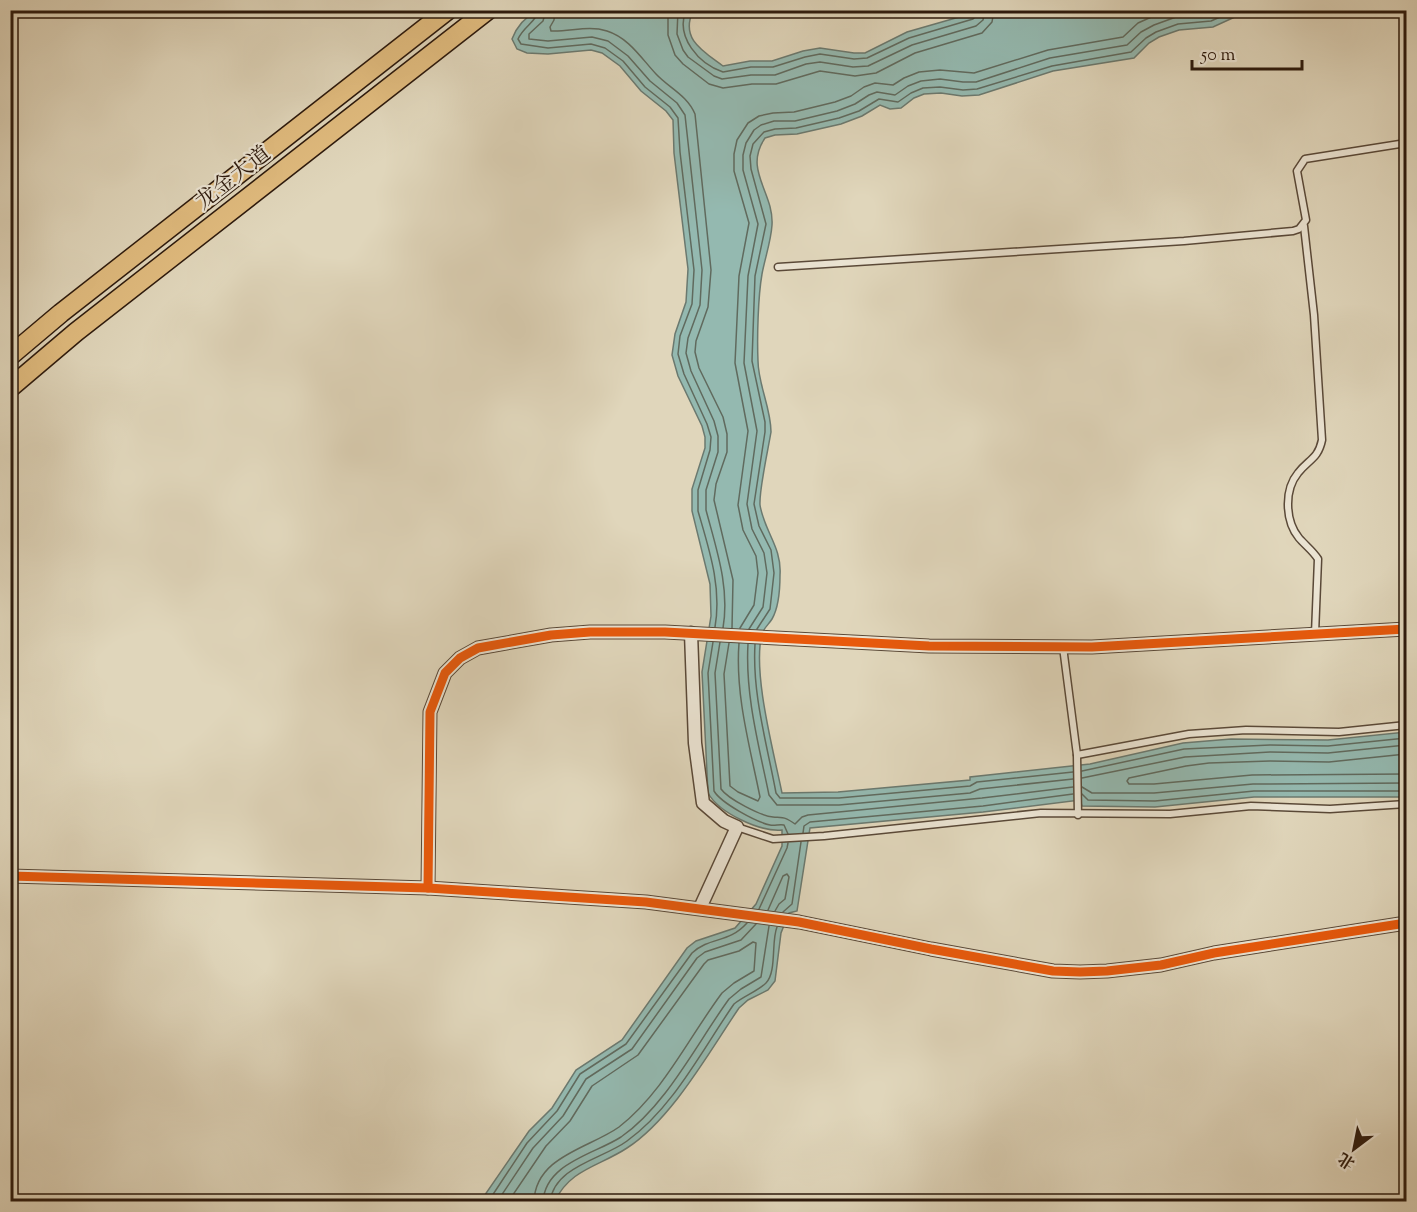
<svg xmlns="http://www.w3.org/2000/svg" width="1417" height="1212" font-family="'Sorts Mill Goudy','Noto Serif SC',serif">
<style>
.water{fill:#94b9b0;stroke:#6b796f;stroke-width:1.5}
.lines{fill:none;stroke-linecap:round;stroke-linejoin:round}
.shore{stroke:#606a5e;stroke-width:1.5}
.lane-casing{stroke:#5a4938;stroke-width:9}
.street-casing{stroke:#5a4938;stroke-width:15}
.primary-casing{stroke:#2d1a0d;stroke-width:21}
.lane{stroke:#ebe4d3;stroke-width:6}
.street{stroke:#ebe4d3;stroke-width:12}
.primary{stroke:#e0bb7e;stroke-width:18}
.cycleway-casing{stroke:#ebe4d3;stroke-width:13}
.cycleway{stroke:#e8590c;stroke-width:9}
.labels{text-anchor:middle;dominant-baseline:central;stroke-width:4.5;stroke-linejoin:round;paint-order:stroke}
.street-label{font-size:22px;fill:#2d1a0d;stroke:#ebe4d3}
</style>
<rect width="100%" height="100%" fill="#e0d6bb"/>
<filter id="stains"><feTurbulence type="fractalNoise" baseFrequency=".00333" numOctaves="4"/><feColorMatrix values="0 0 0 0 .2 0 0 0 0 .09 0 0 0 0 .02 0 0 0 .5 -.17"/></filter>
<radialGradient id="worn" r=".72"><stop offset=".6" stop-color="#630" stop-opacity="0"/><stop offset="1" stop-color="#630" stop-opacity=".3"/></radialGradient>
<path class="water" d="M537 11H693C680 39 703 51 723 66L750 61H772L803 51 820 48 854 53H865L907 32 980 11H1248L1213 27 1179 30 1159 37 1149 43 1134 58 1053 71 979 95 962 96 941 93 924 94 914 98 901 108 890 109 880 105 862 116 841 124 797 134 775 135 765 138C743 170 774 192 772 225 771 241 765 258 762 274 758 297 757 337 758 361 758 384 771 408 771 432 768 450 759 490 760 505 764 531 782 547 780 575 780 588 779 607 772 619 769 624 763 629 762 634 752 672 774 753 782 793L838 792 970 780V777L1090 764 1183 743 1231 739 1328 740 1406 732V797H1254L1155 807 1082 806 1080 800 983 812 810 828 797 911 789 913 781 933 775 981 768 990 748 1000 739 1008C709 1052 672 1119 627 1148 600 1166 570 1169 555 1201L480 1202 529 1131 552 1108 576 1070 622 1040 687 948 696 941 735 928 756 904 782 846V830C760 832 719 813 708 793L702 672 711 616 710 584 692 511V489L705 448V437L702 426 678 376 672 355 675 334 686 302 688 269 674 153 673 120 666 111 641 91 620 66 602 53 591 50 548 54 527 53 517 49 512 39C517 26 525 17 537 11Z"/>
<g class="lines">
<g class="shore">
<path d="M539 10C537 21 523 27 518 39L521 44 548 48 591 44 605 48 623 61 645 87 670 107 678 118 680 152 694 270 692 304 680 336 678 354 684 374 707 424 711 437 710 450 698 490V511C709 549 722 587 715 627"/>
<path d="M546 10 543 21 529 34V39L548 41 592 37 608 41 628 56 650 81 677 103 685 115 702 270 700 305 688 338 686 353 691 371 714 421 718 436V452L706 490V510C716 548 730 587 723 628"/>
<path d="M555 10 554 20 550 27 551 31C570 32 588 25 607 31 629 38 641 58 656 74 669 88 687 95 695 114L711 270 708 307 696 341 695 352 699 368 723 417 727 434V452L716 484 714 500 733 580 732 628"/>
<path d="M668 10V35L675 55 683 64 709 84 723 88 752 84H776L820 71 855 76 876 73 915 53 982 33 992 22 994 10"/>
<path d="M678 10 677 34 683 50 688 57 714 76 722 79 751 75H775L806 64 820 62 853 67 868 66 912 45 976 26 983 20 985 10"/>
<path d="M686 10C675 37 699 64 723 72L751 67H773L805 57 820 54 854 59 867 58 909 38 973 19 977 15V10"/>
<path d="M740 628 754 605 758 573 756 556 743 530 738 505 748 431 735 363 739 276 749 223 734 171V154L737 140 748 123 759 116 773 113 794 112 835 102 851 96 864 87 875 83 893 85 904 78 919 72 940 70 974 73 1048 50 1123 37 1138 23 1167 10"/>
<path d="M749 629 763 607 767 573 764 553 752 529 747 504 757 431 744 363 748 276 758 224 743 170V155L746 143 754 130 761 125 774 121H795L837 111 855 104 869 95 877 92 895 95 908 86 921 81 940 79 963 82H976L1050 58 1127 45 1141 32 1154 25 1176 17 1209 14 1218 10"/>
<path d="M757 629 770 609 774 573 771 550 759 526 754 504 765 432V422L752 361 755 276 766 224 751 169 750 156 753 144 764 132 775 129 796 128 839 118 859 111 879 99 898 102 911 93 923 88 940 87 963 90 977 89 1052 66 1131 52 1146 38 1156 32 1178 24 1211 21 1236 10"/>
<path d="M713 642 708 673 714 791C721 803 756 822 770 825 775 826 779 824 784 825L788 834"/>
<path d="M720 642 715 673 721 789C728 799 761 816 773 817 785 818 785 817 795 824L802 817 808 815 982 798 1073 787"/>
<path d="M729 643 724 674 730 786 738 792 758 801 760 797C750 747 735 695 739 643"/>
<path d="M748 644C745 695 759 746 769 795L777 805H839L970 793 980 789 1073 779"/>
<path d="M755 644C752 694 767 744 776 793L780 798H839L970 786 977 782 1073 772"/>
<path d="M1406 754 1329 762 1270 761 1209 763 1186 766 1129 778 1127 781 1129 784H1154L1252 775 1406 774"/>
<path d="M1082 771 1184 749 1270 745 1328 746 1406 738"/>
<path d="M1082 778 1185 757 1270 752 1328 753 1406 745"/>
<path d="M1082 787 1092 793H1154L1253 784 1406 783"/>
<path d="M1082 794 1088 800 1155 801 1254 791H1406"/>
<path d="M803 833 804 826 810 822 983 806 1073 794"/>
<path d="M759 909 787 848 788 843"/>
<path d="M768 910 783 876 787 874 789 877 785 899 779 904 775 911"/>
<path d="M783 912 792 904 801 842"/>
<path d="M488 1202 527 1143 557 1111 580 1074 626 1044 692 953C711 936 728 944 747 923"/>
<path d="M497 1202 533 1148 563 1116 586 1079 632 1049 697 958 705 952 741 940 756 924"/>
<path d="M508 1202 546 1146 570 1121 592 1086 638 1055 704 964 708 960 739 951 753 942 756 943 754 971 734 983 722 993C689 1037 663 1093 619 1127 590 1148 535 1156 534 1202"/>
<path d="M543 1202C545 1163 595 1154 621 1137 666 1106 697 1043 729 999L741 989 761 977 769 926"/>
<path d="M550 1202C554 1166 603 1159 627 1141 673 1108 702 1050 734 1004 744 996 758 991 766 983 777 972 771 941 777 927"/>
</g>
<g class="lane-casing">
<g id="lane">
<path d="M1304 226 1314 315 1322 440C1318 459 1309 459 1298 473 1284 490 1285 521 1299 538 1305 545 1313 551 1318 559L1315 634"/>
<path d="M778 267 1184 241 1293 231 1299 229 1306 220 1297 171 1305 159 1406 143"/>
<path d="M1063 647 1077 755 1078 815"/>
<path d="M1077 755 1189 734 1246 730 1339 732 1406 725"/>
<path d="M737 827 773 839 824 836 1041 813 1170 814 1251 806 1330 809 1406 804"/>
</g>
</g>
<g class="street-casing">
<g id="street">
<path d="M691 633 695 743 703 803 724 821 737 827 700 908"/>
<path d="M10 876 428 888 646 902 799 922 931 949 1053 971 1080 972 1107 971 1161 965 1214 953 1406 923"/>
<path d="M428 888 430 712 445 673 460 658 478 648 551 635 590 632H665L929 646 1092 647 1406 629"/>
</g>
</g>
<g class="primary-casing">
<g id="primary">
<path d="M10 356 61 313 448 10"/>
<path d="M10 388 76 332 488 10"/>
</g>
</g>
<use href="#lane" class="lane"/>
<use href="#street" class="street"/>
<use href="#primary" class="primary"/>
<g class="cycleway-casing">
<g id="cycleway">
<path d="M10 876 428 888 646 902 799 922 931 949 1053 971 1080 972 1107 971 1161 965 1214 953 1406 923"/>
<path d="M428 888 430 712 445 673 460 658 478 648 551 635 590 632H665L929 646 1092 647 1406 629"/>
</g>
</g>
<use href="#cycleway" class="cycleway"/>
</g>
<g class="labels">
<g class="street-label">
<text transform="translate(234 179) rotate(-38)">龙金大道</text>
</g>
</g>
<rect width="1417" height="1212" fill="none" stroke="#e0d6bb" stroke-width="36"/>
<rect x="12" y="12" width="1393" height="1188" fill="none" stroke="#2d1a0d" stroke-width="3"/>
<rect x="18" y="18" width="1381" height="1176" fill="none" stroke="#2d1a0d" stroke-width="1.5"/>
<g transform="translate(1354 1149) rotate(212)" stroke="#ebe4d3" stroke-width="4.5" paint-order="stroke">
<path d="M0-4.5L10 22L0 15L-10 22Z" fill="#2d1a0d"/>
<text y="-9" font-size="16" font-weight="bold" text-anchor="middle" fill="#2d1a0d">北</text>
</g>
<path d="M1192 60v9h110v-9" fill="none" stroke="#2d1a0d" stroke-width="3"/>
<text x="1201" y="60" font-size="18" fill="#2d1a0d" stroke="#ebe4d3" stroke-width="4.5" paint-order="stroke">50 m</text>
<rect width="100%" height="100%" filter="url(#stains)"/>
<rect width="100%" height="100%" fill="url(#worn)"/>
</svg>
